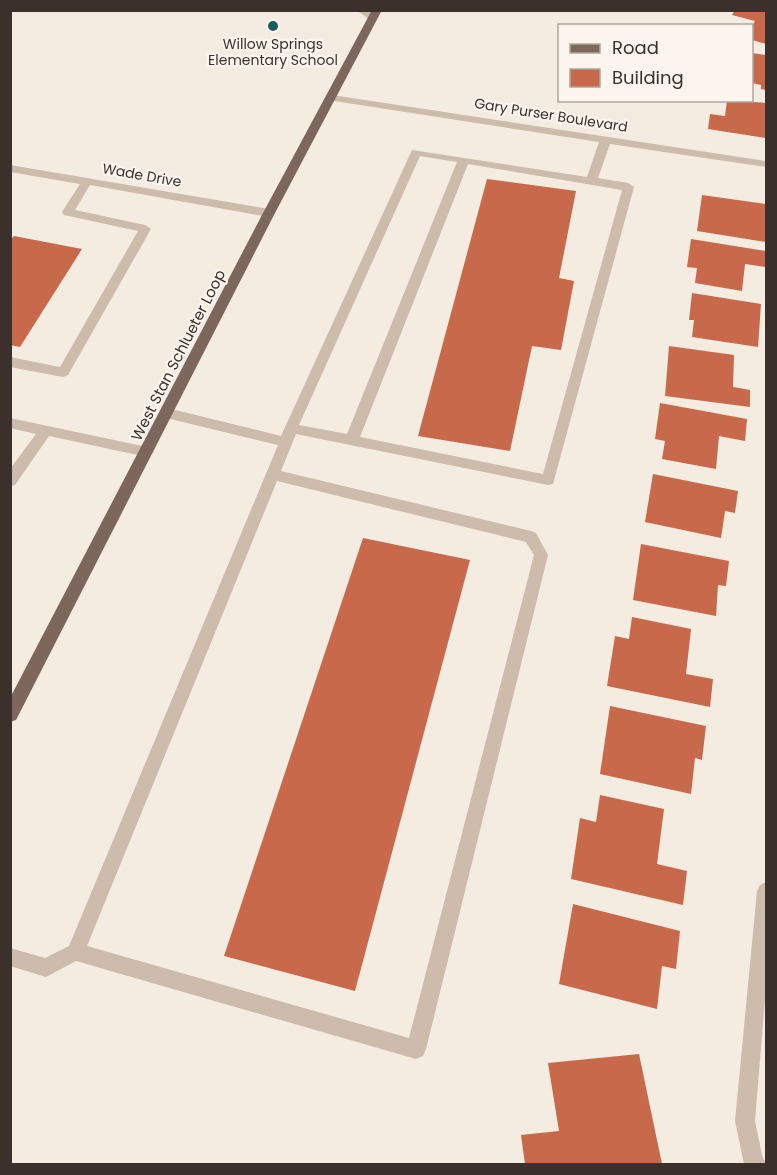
<svg xmlns="http://www.w3.org/2000/svg" width="777" height="1175" font-family="Poppins,sans-serif">
<style>
.building{fill:#c8694b}
.lines{fill:none;stroke-linecap:round;stroke-linejoin:round}
.minor{fill:#cdbbac;fill-rule:evenodd}
.major{fill:#7d675c;fill-rule:evenodd}
.poi-dot{fill:#1f5a5e;stroke:#fbf5ee;stroke-width:2}
.labels{text-anchor:middle;dominant-baseline:central;stroke-width:4.5;stroke-linejoin:round;paint-order:stroke}
.far-poi-label{font-size:14px;fill:#3b302b;stroke:#fbf5ee}
.far-street-label{font-size:14px;fill:#3b302b;stroke:#fbf5ee}
.street-label{font-size:15px;fill:#3b302b;stroke:#fbf5ee}
</style>
<rect width="100%" height="100%" fill="#f4ebe1"/>
<g class="building">
<path d="M735 10H766V44L752 40V26L755 21 732 15Z"/>
<path d="M752 53 766 55V90L761 89V85L752 83Z"/>
<path d="M727 100 766 103V138L708 129 710 114 725 116Z"/>
<path d="M487 179 576 191 559 278 574 281 561 350 532 346 510 451 418 436Z"/>
<path d="M702 195 766 204V242L697 231Z"/>
<path d="M14 236 82 249 20 347 10 345V240Z"/>
<path d="M691 239 766 251V267L745 264 742 291 695 283 697 268 687 267Z"/>
<path d="M692 293 761 304 758 347 692 337 694 320H689Z"/>
<path d="M669 346 734 355 733 387 750 390V407L665 396Z"/>
<path d="M660 403 747 419 745 441 719 436 716 469 662 459 665 441 655 439Z"/>
<path d="M653 474 738 491 735 513 725 511 721 538 645 522Z"/>
<path d="M363 538 470 560 355 991 224 956Z"/>
<path d="M641 544 729 561 726 586 718 585 716 616 633 600Z"/>
<path d="M632 617 691 629 686 674 713 679 710 707 607 686 615 636 629 639Z"/>
<path d="M610 706 706 726 702 760 695 758 691 794 600 774Z"/>
<path d="M600 795 664 809 657 864 687 871 683 905 571 879 580 818 596 822Z"/>
<path d="M573 904 680 931 676 969 662 966 657 1009 559 984Z"/>
<path d="M639 1054 662 1164H525L521 1135 559 1131 548 1063Z"/>
</g>
<g class="lines">
<g class="minor">
<path d="M356 10H369L378 17 369 19Z"/>
<path d="M332 95 766 161V167L610 144 598 178 628 183 634 187 553 484 548 485 296 434 281 471 531 531 536 533 548 555 426 1049 423 1056 416 1059 76 961 46 977 10 966V948L45 958 69 946 278 445 162 417 160 413 162 409 167 408 281 436 412 150 587 177 599 142 328 100 327 98ZM420 156 457 162 347 434 299 425ZM468 164 622 190 543 474 360 437ZM277 481 526 542 534 555 409 1038 87 946Z"/>
<path d="M10 165 269 209 275 213 269 217 90 185 75 210 145 225 151 229 68 375 63 377 10 367V357L60 367 138 231 64 215 62 212 80 184 10 172Z"/>
<path d="M10 418 147 447 154 452 147 457 49 436 15 485 10 486V469L36 434 10 428Z"/>
<path d="M766 882V987L755 1121 762 1155 766 1164H744L735 1121 757 891 760 885Z"/>
</g>
<path class="major" d="M372 10H382L275 213 16 720 10 722V698L263 213Z"/>
</g>
<circle class="poi-dot" cx="273" cy="26" r="6"/>
<g class="labels">
<g class="far-poi-label">
<text x="273" y="44">Willow Springs<tspan x="273" dy="16">Elementary School</tspan></text>
</g>
<g class="far-street-label">
<text transform="translate(551 115) rotate(9)">Gary Purser Boulevard</text>
<text transform="translate(142 175) rotate(10)">Wade Drive</text>
</g>
<g class="street-label">
<text transform="translate(178 355) rotate(-63)">West Stan Schlueter Loop</text>
</g>
</g>
<rect width="777" height="1175" fill="none" stroke="#3b302b" stroke-width="24"/>
<rect x="558" y="24" width="195" height="78" fill="#fbf5ee" stroke="#aea6a0" stroke-width="1.5"/>
<rect x="570" y="44" width="30" height="9" fill="#7d675c" stroke="#aea6a0" stroke-width="1.5"/>
<text x="612" y="54" font-size="18" fill="#3b302b">Road</text>
<rect x="570" y="69" width="30" height="18" fill="#c8694b" stroke="#aea6a0" stroke-width="1.5"/>
<text x="612" y="84" font-size="18" fill="#3b302b">Building</text>
</svg>
